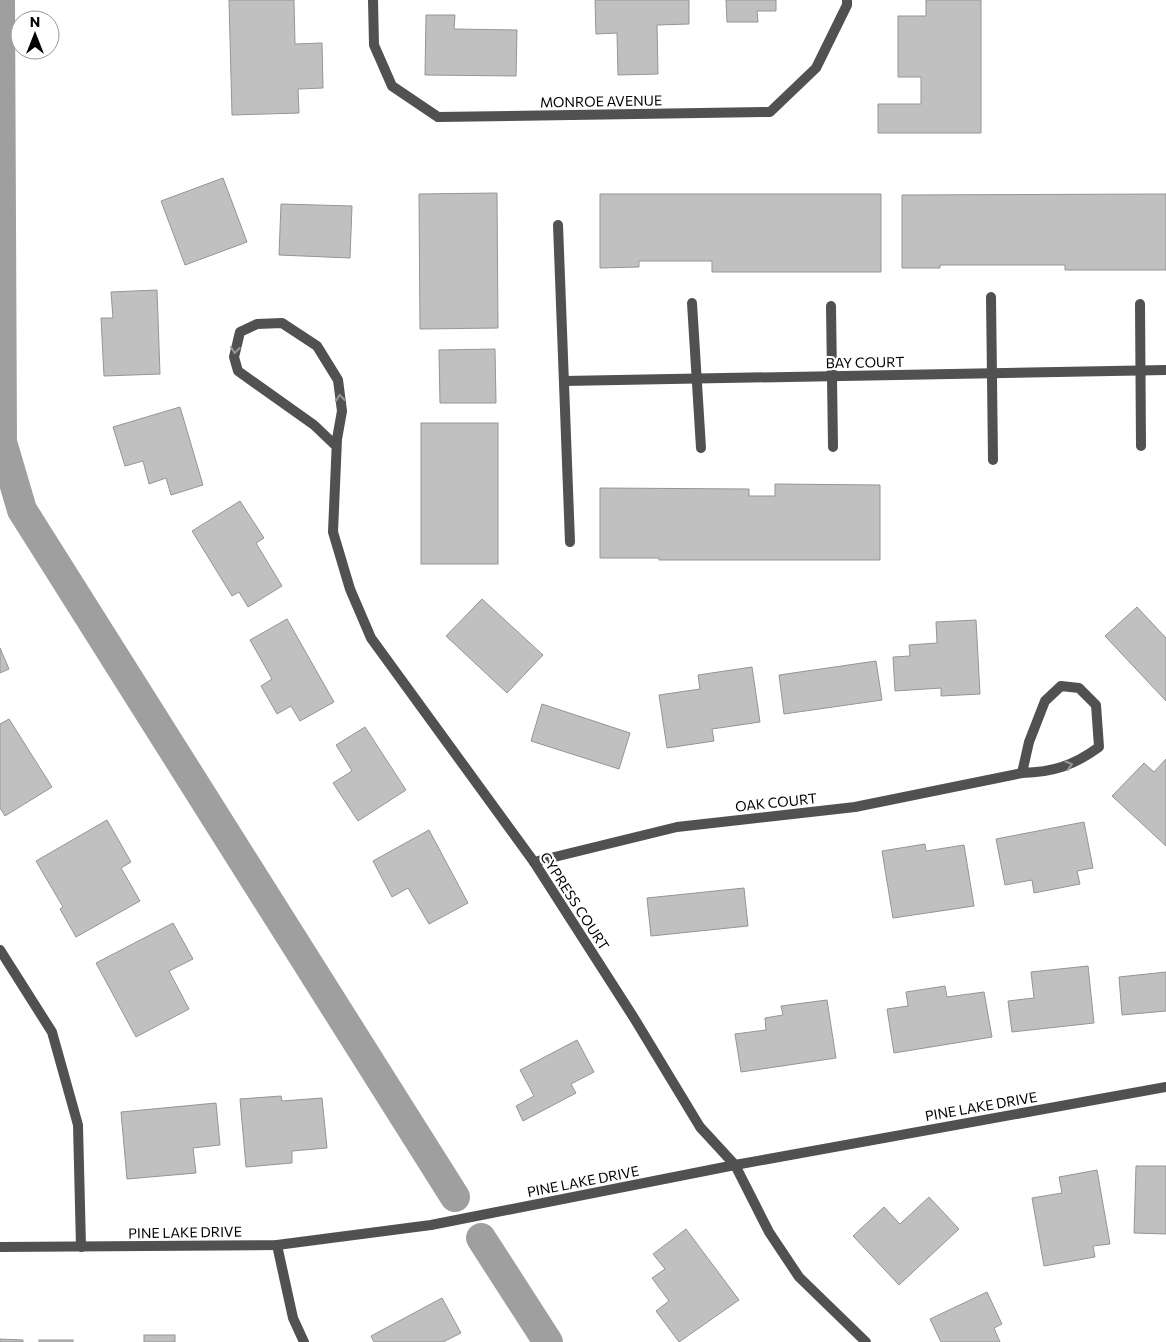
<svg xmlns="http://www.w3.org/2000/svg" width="1166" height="1342" font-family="Commissioner,sans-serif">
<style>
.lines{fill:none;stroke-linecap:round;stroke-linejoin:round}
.canal{stroke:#9f9f9f;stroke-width:30}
.building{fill:#c0c0c0;stroke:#959595}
.service{stroke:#515151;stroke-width:10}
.minor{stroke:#515151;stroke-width:10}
.oneway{stroke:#979797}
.labels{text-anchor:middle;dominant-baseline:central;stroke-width:4.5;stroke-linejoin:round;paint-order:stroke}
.street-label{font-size:14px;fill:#000;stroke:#fff}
</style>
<rect width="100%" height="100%" fill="#fff"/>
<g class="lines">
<g class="canal">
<path d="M0 0 2 442 22 510 455 1197"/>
<path d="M481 1238 548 1342"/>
</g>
</g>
<g class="building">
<path d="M229 0H294L295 44 322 43 323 88 298 89 299 113 232 115Z"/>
<path d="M595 0H689V24L657 25 658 74 618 75 617 33 596 34Z"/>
<path d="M726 0H776V11H757L758 22H727Z"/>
<path d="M926 0H981V133H878V104H921V77H898V16H926Z"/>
<path d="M426 15H455L454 29 517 30 516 76 425 75Z"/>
<path d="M223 178 247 242 185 265 161 201Z"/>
<path d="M497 193 498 328 420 329 419 194Z"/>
<path d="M600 194H881V272H712V261H639V267L600 268Z"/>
<path d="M1166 194V270H1065V265H940V268H902V195Z"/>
<path d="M281 204 352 206 350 258 279 255Z"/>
<path d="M157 290 160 374 104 376 101 318H113L111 292Z"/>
<path d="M495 349 496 403H440L439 350Z"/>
<path d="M180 407 203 485 171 495 166 478 149 484 143 461 125 466 113 427Z"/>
<rect x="421" y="423" width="77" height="141"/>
<path d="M775 484 880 485V560H659V558H600V488L749 489V496H775Z"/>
<path d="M240 501 264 538 256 543 282 586 248 607 239 592 232 596 192 531Z"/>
<path d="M482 599 543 655 507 693 446 636Z"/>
<path d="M1137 607 1166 638V701L1105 636Z"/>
<path d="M287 619 334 702 300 721 291 706 277 714 261 686 272 679 250 640Z"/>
<path d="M976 620 980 694 941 696V688L895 691 893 657 910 656 909 645 937 643 936 622Z"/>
<path d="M0 648 9 669 0 673Z"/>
<path d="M876 661 882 700 784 714 779 675Z"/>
<path d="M752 667 760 722 712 729 714 741 667 748 659 695 700 689 698 675Z"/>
<path d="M542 704 630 733 619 769 531 741Z"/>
<path d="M9 719 52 787 5 816 0 808V724Z"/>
<path d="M365 727 406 790 358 821 333 783 352 771 336 745Z"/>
<path d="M1166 759V846L1112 796 1144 763 1154 772Z"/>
<path d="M107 820 131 862 121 868 140 901 76 937 60 909 63 907 36 861Z"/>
<path d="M1084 822 1093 868 1077 871 1080 884 1034 893 1032 880 1005 885 996 839Z"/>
<path d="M429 830 468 903 429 924 408 888 392 897 373 861Z"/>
<path d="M925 844 926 851 964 845 974 906 893 918 882 851Z"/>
<path d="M744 888 748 926 651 936 647 898Z"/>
<path d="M173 923 193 959 169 971 189 1009 136 1037 96 963Z"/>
<path d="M1088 966 1094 1023 1012 1032 1008 1001 1034 998 1031 972Z"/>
<path d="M1166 972V1011L1122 1015 1119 977Z"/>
<path d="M945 986 947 997 984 992 992 1037 894 1053 887 1009 908 1006 906 992Z"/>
<path d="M827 1000 836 1058 741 1072 735 1034 766 1030 765 1018 783 1015 781 1006Z"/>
<path d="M577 1040 594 1072 571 1084 576 1093 523 1121 516 1106 534 1096 520 1070Z"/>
<path d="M281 1096 282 1101 322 1098 327 1148 292 1151V1163L246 1167 240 1099Z"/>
<path d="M216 1103 220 1145 193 1148 196 1173 127 1179 121 1112Z"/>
<path d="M1136 1166H1166V1234L1134 1233Z"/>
<path d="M1097 1170 1110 1244 1093 1246 1095 1257 1044 1266 1032 1198 1062 1193 1059 1177Z"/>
<path d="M929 1197 959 1229 899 1285 853 1236 884 1207 900 1224Z"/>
<path d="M686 1229 739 1300 679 1342 656 1311 669 1301 652 1278 665 1269 653 1254Z"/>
<path d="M987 1292 1002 1324 994 1328 1000 1342H941L930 1319Z"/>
<path d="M442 1298 461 1333 443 1342H374L371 1336Z"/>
<rect x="144" y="1335" width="31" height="7"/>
<path d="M0 1339 23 1340V1342H0Z"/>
<rect x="39" y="1340" width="34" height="2"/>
</g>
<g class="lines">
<g class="service">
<path d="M558 225 570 542"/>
<path d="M991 297 993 460"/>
<path d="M692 303 701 448"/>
<path d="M1140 304 1141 446"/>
<path d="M831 306 833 447"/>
<path d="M564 381 1166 370"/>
</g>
<g class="minor">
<path d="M373 0 374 45 392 86 438 117 770 112 816 68 847 5V0"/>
<path d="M336 446 314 425 238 371 234 357 240 332 257 324 282 323 317 346 338 380 342 411 337 439 333 532 350 589 371 638 534 862 634 1018 700 1127 735 1165 769 1232 799 1277 866 1342"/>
<path d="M534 862 677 827 855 807 1022 773C1053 772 1073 766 1099 747L1096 705 1079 688 1061 686 1045 701 1029 742 1022 773"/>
<path d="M0 950 52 1032 78 1125 81 1247"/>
<path d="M277 1245 293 1318 304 1342"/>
<path d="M0 1247 277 1245 431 1225 735 1165 1166 1087"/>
</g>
</g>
<defs><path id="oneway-chevron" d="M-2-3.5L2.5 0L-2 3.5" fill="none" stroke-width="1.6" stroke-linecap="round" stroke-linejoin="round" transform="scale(1.25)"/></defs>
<g class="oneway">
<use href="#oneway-chevron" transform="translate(235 350) rotate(97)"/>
<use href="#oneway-chevron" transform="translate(340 398) rotate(-96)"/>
<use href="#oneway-chevron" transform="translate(1069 765) rotate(-16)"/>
</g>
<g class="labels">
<g class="street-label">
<text transform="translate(601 101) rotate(-1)">MONROE AVENUE</text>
<text transform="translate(865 362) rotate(-1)">BAY COURT</text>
<text transform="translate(776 802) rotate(-6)">OAK COURT</text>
<text transform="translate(575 901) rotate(57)">CYPRESS COURT</text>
<text transform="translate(981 1106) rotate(-10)">PINE LAKE DRIVE</text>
<text transform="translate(583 1181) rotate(-11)">PINE LAKE DRIVE</text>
<text transform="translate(185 1232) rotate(-1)">PINE LAKE DRIVE</text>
</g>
</g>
<g transform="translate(35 35)"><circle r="24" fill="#ffffff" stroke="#999999"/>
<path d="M0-4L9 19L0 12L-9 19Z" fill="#000000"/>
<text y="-8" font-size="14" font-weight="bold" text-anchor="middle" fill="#000000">N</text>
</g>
</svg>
